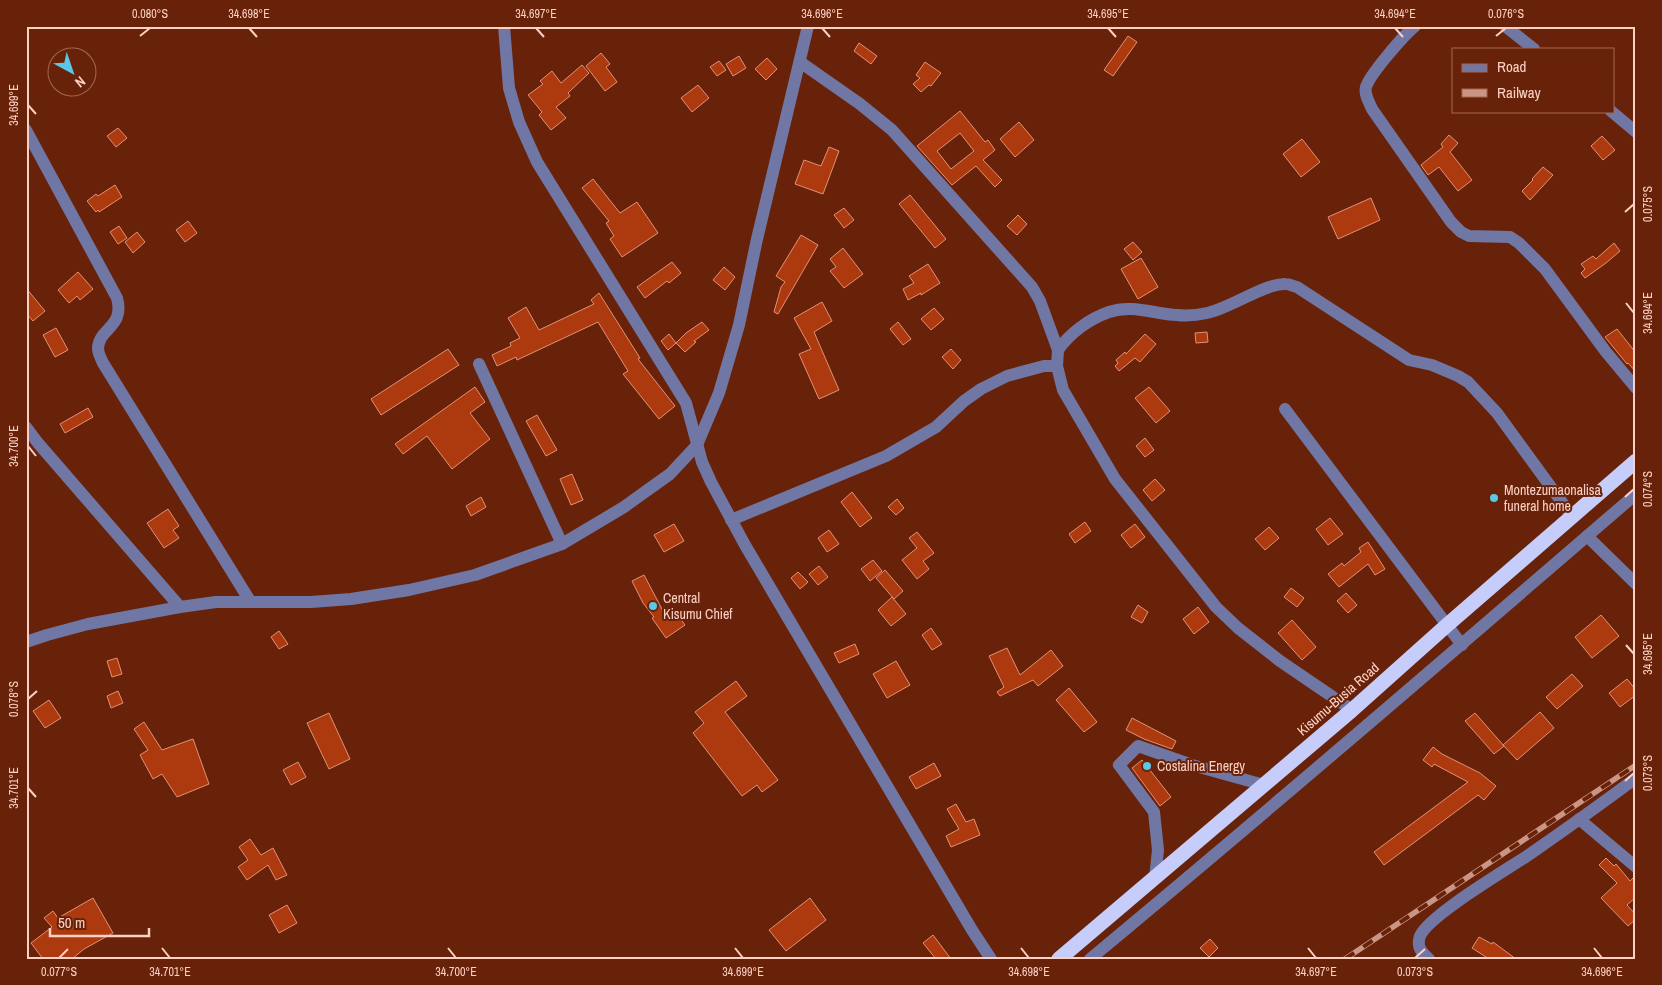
<svg xmlns="http://www.w3.org/2000/svg" width="1662" height="985" font-family="'Archivo Narrow',sans-serif">
<style>
.building{fill:#ad3a0f;stroke:#e29177;fill-rule:evenodd}
.lines{fill:none;stroke-linecap:round;stroke-linejoin:round}
.minor{stroke:#7177a5;stroke-width:12}
.highway{stroke:#c6cdfa;stroke-width:15}
.rail-casing{stroke:#ca9584;stroke-width:5.5}
.rail{stroke:#682209;stroke-width:4;stroke-dasharray:11;stroke-linecap:butt}
.ticks{fill:none;stroke:#fcd0c3;stroke-width:2}
.poi-dot{fill:#5ac8e5;stroke:#682209;stroke-width:2}
.labels{text-anchor:middle;dominant-baseline:central;stroke-width:4;stroke-linejoin:round;paint-order:stroke}
.poi-label{font-size:14px;fill:#fcd0c3;stroke:#682209;text-anchor:start}
.street-label{font-size:14px;fill:#fcd0c3;stroke:#682209}
.neatline{fill:none;stroke:#fcd0c3;stroke-width:2}
.ticks-label{font-size:12px;text-anchor:middle;fill:#fcd0c3}
</style>
<rect width="100%" height="100%" fill="#682209"/>
<g class="building">
<path d="M1128 36 1137 42 1113 76 1104 70Z"/>
<path d="M859 43 877 56 871 64 854 51Z"/>
<path d="M601 53 610 64 606 67 617 82 605 91 586 66Z"/>
<path d="M739 56 746 68 733 76 726 64Z"/>
<path d="M767 58 777 69 766 80 755 69Z"/>
<path d="M719 61 726 70 717 76 710 67Z"/>
<path d="M925 62 941 73 931 86 929 85 921 92 913 84 920 78 916 75Z"/>
<path d="M582 65 589 73 568 93 570 96 556 107 566 118 551 130 539 115 542 112 528 95 543 84 540 81 552 71 561 83Z"/>
<path d="M698 85 709 98 692 112 681 98Z"/>
<path d="M960 111 985 142 988 140 995 150 983 160 1002 180 995 187 976 166 952 185 917 146ZM960 133 974 151 951 169 937 151Z"/>
<path d="M1019 122 1034 140 1015 157 1000 139Z"/>
<path d="M118 128 127 138 116 147 107 136Z"/>
<path d="M1449 135 1458 143 1450 152 1472 180 1458 191 1439 167 1428 175 1421 165 1443 147 1441 144Z"/>
<path d="M1602 136 1615 150 1603 160 1591 146Z"/>
<path d="M1302 139 1320 162 1301 177 1283 154Z"/>
<path d="M829 147 839 151 823 194 795 184 804 160 821 166Z"/>
<path d="M1543 167 1553 175 1530 200 1522 191 1533 180 1532 179Z"/>
<path d="M593 179 620 213 637 202 658 233 622 257 610 239 614 236 606 223 609 221 582 188Z"/>
<path d="M115 185 122 197 99 212 98 210 96 212 87 201 96 194 98 196Z"/>
<path d="M910 195 946 239 935 248 899 204Z"/>
<path d="M1371 198 1380 220 1338 239 1328 217Z"/>
<path d="M844 208 854 220 844 228 834 215Z"/>
<path d="M1018 215 1027 224 1017 235 1007 226Z"/>
<path d="M188 221 197 233 185 242 176 230Z"/>
<path d="M119 226 127 238 118 244 110 232Z"/>
<path d="M137 232 145 242 133 253 125 242Z"/>
<path d="M801 235 818 245 778 314 774 312 781 287 785 282 776 276Z"/>
<path d="M1133 242 1142 252 1133 260 1124 249Z"/>
<path d="M1614 243 1620 251 1606 263 1585 278 1581 273 1585 269 1581 264 1593 256 1596 259Z"/>
<path d="M843 248 863 274 844 288 830 271 836 267 830 259Z"/>
<path d="M1141 258 1158 287 1138 299 1121 269Z"/>
<path d="M672 262 681 273 669 283 667 281 645 298 637 287Z"/>
<path d="M928 264 940 283 921 295V293L908 300 903 289 914 283 909 276Z"/>
<path d="M724 267 735 277 725 290 713 280Z"/>
<path d="M78 272 93 289 80 300 77 296 69 303 58 290Z"/>
<path d="M26 288 45 311 33 321 26 313Z"/>
<path d="M599 293 640 358 638 359 675 406 659 419 623 374 628 371 598 322 517 360 516 357 497 366 492 355 511 346 510 343 520 338 508 318 526 307 539 330 594 304 591 300Z"/>
<path d="M822 302 832 321 814 332 839 390 819 399 799 354 811 349 794 318Z"/>
<path d="M934 308 944 319 931 330 921 319Z"/>
<path d="M702 322 709 330 694 341 696 342 685 352 676 343 668 350 661 341 669 334 676 343 686 333Z"/>
<path d="M898 322 911 339 903 345 890 329Z"/>
<path d="M56 328 68 350 55 357 43 335Z"/>
<path d="M1617 329 1636 353V372L1628 363 1627 364 1605 337Z"/>
<path d="M1207 332 1208 342 1196 343 1195 333Z"/>
<path d="M1145 334 1156 344 1140 362 1135 358 1119 371 1115 366 1118 363 1116 360 1125 352 1126 354Z"/>
<path d="M448 349 459 365 381 415 371 399Z"/>
<path d="M951 349 961 360 953 369 942 357Z"/>
<path d="M475 387 485 402 470 413 490 439 452 469 427 436 403 454 395 444Z"/>
<path d="M1149 387 1170 411 1156 423 1135 398Z"/>
<path d="M88 408 93 417 65 433 60 424Z"/>
<path d="M537 415 557 450 546 456 526 421Z"/>
<path d="M1145 438 1154 450 1145 457 1136 446Z"/>
<path d="M572 474 583 500 571 505 560 479Z"/>
<path d="M1155 479 1165 490 1152 501 1143 490Z"/>
<path d="M852 492 872 518 860 527 841 502Z"/>
<path d="M481 497 486 507 471 516 466 506Z"/>
<path d="M897 499 904 508 896 515 888 507Z"/>
<path d="M168 509 179 526 173 530 179 538 164 548 147 523Z"/>
<path d="M1330 518 1343 534 1328 545 1316 529Z"/>
<path d="M1085 522 1091 531 1075 543 1069 534Z"/>
<path d="M674 524 684 541 664 552 654 535Z"/>
<path d="M1135 524 1145 537 1131 548 1121 535Z"/>
<path d="M1269 527 1279 538 1265 550 1255 539Z"/>
<path d="M829 530 839 544 827 552 818 538Z"/>
<path d="M917 532 934 553 923 561 929 569 917 579 902 560 917 548 909 538Z"/>
<path d="M1368 542 1385 569 1375 575 1368 564 1339 587 1328 574 1342 563 1344 566 1361 552 1359 548Z"/>
<path d="M873 560 882 571 870 581 861 569Z"/>
<path d="M819 566 828 577 818 585 809 574Z"/>
<path d="M885 570 903 591 894 599 876 578Z"/>
<path d="M798 572 808 582 800 589 791 578Z"/>
<path d="M644 575 663 611 665 609 671 618 677 614 685 625 666 638 652 618 654 617 643 603 632 581Z"/>
<path d="M1291 588 1304 598 1297 607 1284 597Z"/>
<path d="M1346 593 1357 605 1348 613 1337 601Z"/>
<path d="M892 597 906 614 891 626 878 610Z"/>
<path d="M1138 605 1148 612 1142 623 1131 617Z"/>
<path d="M1198 607 1209 622 1194 634 1183 619Z"/>
<path d="M1601 615 1619 636 1592 658 1575 637Z"/>
<path d="M1292 620 1316 647 1302 660 1278 633Z"/>
<path d="M931 628 942 644 932 650 922 635Z"/>
<path d="M279 631 288 644 279 649 271 637Z"/>
<path d="M855 644 859 654 839 663 834 653Z"/>
<path d="M1007 648 1020 675 1051 650 1063 666 1038 686 1033 680 1000 696 997 692 1004 687 989 656Z"/>
<path d="M117 658 122 674 112 677 107 661Z"/>
<path d="M896 661 910 685 887 698 873 674Z"/>
<path d="M1572 674 1583 686 1557 709 1546 697Z"/>
<path d="M1627 679 1636 690V695L1620 707 1609 693Z"/>
<path d="M736 681 747 696 725 712 778 780 762 792 757 785 742 796 693 733 704 723 695 712Z"/>
<path d="M1069 688 1097 722 1084 732 1056 700Z"/>
<path d="M118 691 123 703 111 708 107 696Z"/>
<path d="M49 700 61 718 45 728 33 711Z"/>
<path d="M1540 712 1554 728 1517 760 1503 745Z"/>
<path d="M329 713 350 759 329 769 307 723Z"/>
<path d="M1475 713 1504 746 1494 754 1465 721Z"/>
<path d="M1132 718 1176 741 1172 749 1144 739 1126 730Z"/>
<path d="M144 722 162 750 193 739 209 784 177 797 162 774 153 779 140 755 148 750 134 729Z"/>
<path d="M1433 747 1442 754 1480 773 1496 786 1484 800 1478 795 1384 865 1374 852 1468 782 1434 764 1432 767 1423 760Z"/>
<path d="M1142 760 1171 797 1160 806 1132 768Z"/>
<path d="M298 762 306 777 291 785 283 770Z"/>
<path d="M934 763 941 776 916 789 909 777Z"/>
<path d="M956 804 966 822 974 819 980 835 951 847 946 836 959 829 947 809Z"/>
<path d="M250 839 261 855 273 848 287 875 276 880 268 865 247 880 238 867 248 860 239 847Z"/>
<path d="M1606 858 1614 866 1616 864 1630 881 1636 875V897L1627 905 1636 915V919L1628 926 1601 898 1617 883 1599 865Z"/>
<path d="M93 898 113 933 84 949 72 959H43L31 943 52 927 44 918 53 911 58 918Z"/>
<path d="M810 898 826 920 786 951 769 930Z"/>
<path d="M287 905 297 923 279 933 269 915Z"/>
<path d="M933 935 951 959H936L923 943Z"/>
<path d="M1479 937 1492 944 1493 942 1516 959H1489L1472 948Z"/>
<path d="M1210 939 1218 948 1209 957 1200 948Z"/>
</g>
<g class="lines">
<g class="minor">
<path d="M504 26 509 88 519 122 537 162 686 403 702 462 711 482 745 545 972 930 991 959"/>
<path d="M1415 26C1404 35 1370 74 1366 87 1364 94 1369 102 1372 109L1451 222 1461 232 1469 236 1510 237 1519 243 1545 269 1606 352 1636 388"/>
<path d="M1505 26 1534 49"/>
<path d="M800 62 860 104 892 130 1032 287 1040 301 1058 350 1057 366 1063 390 1115 479 1216 607 1238 628 1280 661 1352 710"/>
<path d="M1611 111 1636 132"/>
<path d="M26 130 117 298C125 327 99 328 98 348 98 353 101 359 103 363L250 601"/>
<path d="M1058 350C1070 333 1089 319 1109 312 1132 304 1154 314 1177 315 1186 316 1198 315 1207 313 1231 308 1265 283 1286 284 1289 284 1293 286 1297 287L1409 360 1432 365 1458 376 1468 382 1497 413 1572 516"/>
<path d="M479 364 562 544"/>
<path d="M1285 409 1462 645"/>
<path d="M26 427 38 443 180 607"/>
<path d="M731 520 886 456 936 427 964 401 981 389 1007 376 1044 366H1057"/>
<path d="M1587 536 1636 584"/>
<path d="M26 642 47 635 88 624 180 607 216 602H311L351 599 409 590 475 575 562 544 624 507 670 474 697 445 719 393 739 325 757 239 808 26"/>
<path d="M1579 819 1636 867"/>
<path d="M1155 878 1158 850 1154 812 1119 765 1138 746 1192 765 1264 785"/>
<path d="M1090 959C1274 806 1455 650 1636 494"/>
<path d="M1429 959C1422 953 1416 947 1420 936 1429 915 1508 869 1530 854 1566 829 1601 804 1636 778"/>
</g>
<path class="highway" d="M1059 959 1352 710 1446 626 1636 461"/>
<g class="rail-casing">
<path id="rail" d="M1345 959 1636 765"/>
</g>
<use href="#rail" class="rail"/>
</g>
<path class="ticks" d="M249 28 257 37M536 28 544 37M822 28 830 37M1108 28 1116 37M1395 28 1403 37M140 36 150 28M1496 36 1506 28M28 105 36 114M1625 212 1634 204M1626 303 1634 313M28 446 36 456M1625 497 1634 489M1626 645 1634 654M28 699 37 691M1625 781 1634 773M28 788 36 797M162 948 170 958M448 948 456 958M735 948 743 958M1021 948 1029 958M1308 948 1316 958M1594 948 1602 958M59 958 68 949M1415 958 1425 949"/>
<g class="poi-dot">
<circle cx="1494" cy="498" r="5"/>
<circle cx="653" cy="606" r="5"/>
<circle cx="1147" cy="766" r="5"/>
</g>
<g class="labels">
<g class="poi-label">
<text x="1504" y="490">Montezumaonalisa<tspan x="1504" dy="16">funeral home</tspan></text>
<text x="663" y="598">Central<tspan x="663" dy="16">Kisumu Chief</tspan></text>
<text x="1157" y="766">Costalina Energy</text>
</g>
<g class="street-label">
<text transform="translate(1338 699) rotate(-41)">Kisumu-Busia Road</text>
</g>
</g>
<rect width="1662" height="985" fill="none" stroke="#682209" stroke-width="55"/>
<rect x="1452" y="48" width="162" height="65" fill="#682209" stroke="#a36853"/>
<rect x="1462" y="64" width="25" height="8" fill="#7177a5" stroke="#a36853"/>
<text x="1497" y="72" font-size="15" fill="#fcd0c3">Road</text>
<rect x="1462" y="89" width="25" height="8" fill="#ca9584" stroke="#a36853"/>
<text x="1497" y="98" font-size="15" fill="#fcd0c3">Railway</text>
<g transform="translate(72 72) rotate(140)"><circle r="24" fill="#682209" stroke="#a36853"/>
<path d="M0-4L9 19L0 12L-9 19Z" fill="#5ac8e5"/>
<text y="-8" font-size="14" font-weight="bold" text-anchor="middle" fill="#fcd0c3">N</text>
</g>
<path d="M50 928v8h99v-8" fill="none" stroke="#fcd0c3" stroke-width="2.5"/>
<text x="58" y="928" font-size="15" fill="#fcd0c3" stroke="#682209" stroke-width="4" paint-order="stroke">50 m</text>
<rect x="28" y="28" width="1606" height="930" class="neatline"/>
<g class="ticks-label">
<text x="150" y="18">0.080°S</text>
<text x="249" y="18">34.698°E</text>
<text x="536" y="18">34.697°E</text>
<text x="822" y="18">34.696°E</text>
<text x="1108" y="18">34.695°E</text>
<text x="1395" y="18">34.694°E</text>
<text x="1506" y="18">0.076°S</text>
<text transform="translate(14 105) rotate(-90)" y="4">34.699°E</text>
<text transform="translate(1648 204) rotate(-90)" y="4">0.075°S</text>
<text transform="translate(1648 313) rotate(-90)" y="4">34.694°E</text>
<text transform="translate(14 446) rotate(-90)" y="4">34.700°E</text>
<text transform="translate(1648 489) rotate(-90)" y="4">0.074°S</text>
<text transform="translate(1648 654) rotate(-90)" y="4">34.695°E</text>
<text transform="translate(14 699) rotate(-90)" y="4">0.078°S</text>
<text transform="translate(1648 773) rotate(-90)" y="4">0.073°S</text>
<text transform="translate(14 788) rotate(-90)" y="4">34.701°E</text>
<text x="59" y="976">0.077°S</text>
<text x="170" y="976">34.701°E</text>
<text x="456" y="976">34.700°E</text>
<text x="743" y="976">34.699°E</text>
<text x="1029" y="976">34.698°E</text>
<text x="1316" y="976">34.697°E</text>
<text x="1415" y="976">0.073°S</text>
<text x="1602" y="976">34.696°E</text>
</g>
</svg>
